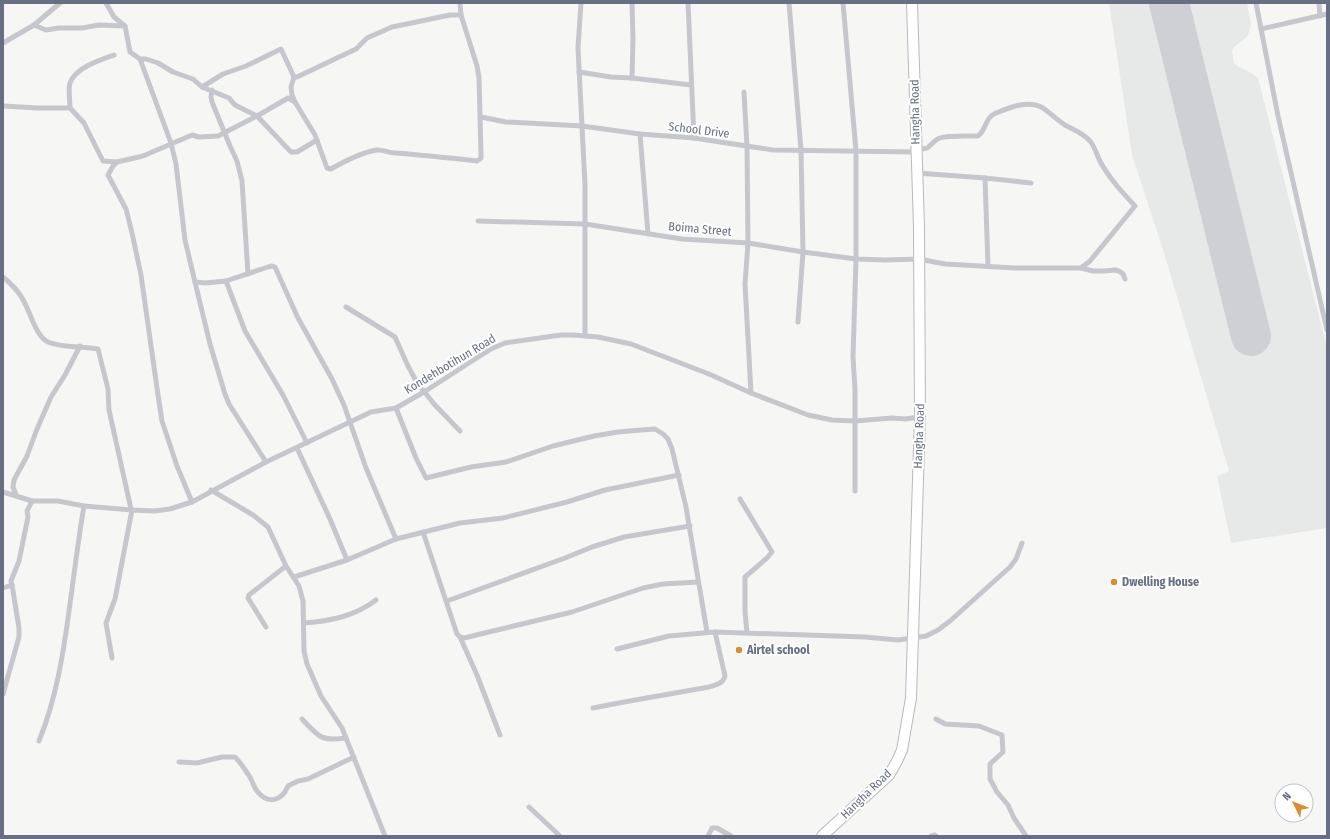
<svg xmlns="http://www.w3.org/2000/svg" width="1330" height="839" font-family="'Fira Sans Condensed',sans-serif">
<style>
.built{fill:#e7e8e8}
.lines{fill:none;stroke-linecap:round;stroke-linejoin:round}
.runway{stroke:#cfd0d4;stroke-width:40}
.highway-casing{stroke:#b8b9be;stroke-width:12}
.street{stroke:#c6c7cc;stroke-width:5}
.highway{stroke:#fff;stroke-width:10}
.poi-dot{fill:#db8d31;stroke:#fff;stroke-width:1.5}
.labels{text-anchor:middle;dominant-baseline:central;stroke-width:4;stroke-linejoin:round;paint-order:stroke}
.street-label{font-size:12px;fill:#686f84;stroke:#fff}
.poi-label{font-size:12px;font-weight:bold;fill:#686f84;stroke:#fff;text-anchor:start}
</style>
<rect width="100%" height="100%" fill="#f6f7f5"/>
<path class="built" d="M1109 3H1247L1251 24 1249 32 1247 37 1234 47 1232 50 1234 63 1239 67 1250 72 1258 78 1327 347V528L1231 543 1217 476 1229 471 1164 253 1132 155Z"/>
<g class="lines">
<path class="runway" d="M1169 3 1251 336"/>
<g class="highway-casing">
<path id="highway" d="M822 836 889 775 897 761 902 750 911 698 920 417 919 227 912 3"/>
</g>
<g class="street">
<path d="M106 3 114 17 125 26 130 52 140 59 171 143 176 164 185 240 195 282 210 344 225 394 229 404 266 462"/>
<path d="M581 3 578 48 585 185V336"/>
<path d="M632 3 633 39 632 78"/>
<path d="M688 3 694 138"/>
<path d="M789 3 801 150 803 252 798 322"/>
<path d="M843 3 856 151V259L853 357 855 389V491"/>
<path d="M1256 3 1278 116 1327 330"/>
<path d="M1319 3 1320 16"/>
<path d="M34 25 60 3"/>
<path d="M1261 29 1327 14"/>
<path d="M3 43 34 25 46 30 59 28H82L99 25 125 26"/>
<path d="M114 55C100 60 75 68 70 83 68 88 70 101 70 108L84 123 103 161 117 162"/>
<path d="M140 59H146L158 63 173 72 193 79 202 87 229 98 235 105 257 116 291 152H297L317 140"/>
<path d="M579 72 611 77 632 78 691 85"/>
<path d="M294 77H297L356 49 367 38 392 27 450 15H461"/>
<path d="M202 87 223 74 246 66 281 49 294 77 291 87 292 95 295 102 315 135 327 168 331 169C345 161 360 153 376 150 383 149 388 153 395 153 422 155 450 158 477 161L481 158V154L479 78 477 66 461 15 460 3"/>
<path d="M212 90 211 97 212 102 230 146 237 161 242 181 248 274"/>
<path d="M744 92 747 147 748 243 745 284 751 393"/>
<path d="M3 106 38 108H70"/>
<path d="M481 117 506 122 582 126 640 134 694 138 773 150 916 152"/>
<path d="M640 134 648 234"/>
<path d="M916 147C932 153 928 142 940 138 948 135 968 136 978 136 986 131 985 118 994 114 1008 108 1028 99 1043 108 1050 113 1057 120 1065 125 1074 130 1083 133 1090 141 1095 147 1097 156 1101 163 1110 179 1122 192 1135 206L1090 261 1081 268"/>
<path d="M917 173 985 178"/>
<path d="M478 221 585 224 682 239 748 243 803 252 856 259 885 260 919 259 945 264 1015 268H1081L1093 271H1104L1115 270 1119 271 1123 274 1125 279"/>
<path d="M988 266 985 178 1031 183"/>
<path d="M3 277C10 283 17 289 22 298 30 310 35 336 48 342 61 348 83 346 98 349L108 389 109 410 131 509"/>
<path d="M226 281 245 331 283 395 307 443"/>
<path d="M195 282 206 283 226 281 268 267 272 266 275 267 298 318 332 379 344 405 366 468 396 539"/>
<path d="M346 307 395 337 407 364 416 381 434 404 460 431"/>
<path d="M396 408 416 458 426 478 471 467 506 462 553 446 594 436 618 432 641 430 655 429 663 434 668 439 672 449 686 507 707 632"/>
<path d="M297 448 330 519 347 560"/>
<path d="M211 490 253 515 268 527 286 566 299 586 303 601 304 651 307 664 321 696 342 728 385 836"/>
<path d="M3 492 32 501H58L84 506 132 510 154 511 170 509 192 502 266 462 371 412 396 408 424 392 469 363 491 349 505 343 561 335H573L598 337 631 344 709 374 751 393 808 415 832 420 855 421 892 418 905 419 920 417"/>
<path d="M16 495 13 487 14 480 27 456 37 429 51 397 65 375 80 346"/>
<path d="M740 499 772 552 767 558 745 577V612L747 633"/>
<path d="M192 502 177 466 162 421 158 395 141 275 132 233 126 209 108 175 113 166 117 162 143 156 192 135 199 137 218 136 257 116 288 98 295 102"/>
<path d="M423 532 457 634 460 637 477 675 500 735"/>
<path d="M294 577 347 560 396 539 460 523 503 518 567 502 605 490 679 475"/>
<path d="M3 588 12 585 11 581 19 561 28 517 27 511 32 501"/>
<path d="M447 601 565 558 592 547 624 537 690 526"/>
<path d="M304 623C331 621 355 616 376 600"/>
<path d="M266 627 248 598 249 595 286 566"/>
<path d="M460 637 464 638 572 612 643 588 663 584 698 582"/>
<path d="M617 649 669 636 715 632 865 637 898 640 926 636 938 630 950 621 1010 567 1016 559 1022 543"/>
<path d="M112 658 106 623 115 599 132 510"/>
<path d="M3 694 19 637V628L12 585"/>
<path d="M593 708 624 702 709 687C716 685 723 684 725 676L715 632"/>
<path d="M302 719C318 736 321 742 346 738"/>
<path d="M936 719 945 724 979 726 1002 735 1003 752 990 764V779L997 792 1008 805 1014 818 1026 836"/>
<path d="M39 741C56 699 63 656 69 611 74 576 78 541 84 506"/>
<path d="M179 762 197 763 222 757H235C240 762 244 768 248 774 252 779 253 786 257 791 268 805 282 801 288 786L298 781 308 779 354 757"/>
<path d="M529 807 560 836"/>
<path d="M708 836 712 828H717L731 836"/>
<path d="M931 836 935 835 936 836"/>
</g>
<use href="#highway" class="highway"/>
</g>
<g class="poi-dot">
<circle cx="1114" cy="582" r="4"/>
<circle cx="739" cy="650" r="4"/>
</g>
<g class="labels">
<g class="street-label">
<text transform="translate(915 112) rotate(-91)">Hangha Road</text>
<text transform="translate(699 130) rotate(7)">School Drive</text>
<text transform="translate(700 229) rotate(5)">Boima Street</text>
<text transform="translate(450 364) rotate(-31)">Kondehbotihun Road</text>
<text transform="translate(919 436) rotate(-88)">Hangha Road</text>
<text transform="translate(866 794) rotate(-44)">Hangha Road</text>
</g>
<g class="poi-label">
<text x="1122" y="582">Dwelling House</text>
<text x="747" y="650">Airtel school</text>
</g>
</g>
<rect width="1330" height="839" fill="none" stroke="#686f84" stroke-width="8"/>
<g transform="translate(1294 803) rotate(313)"><circle r="19" fill="#ffffff" stroke="#c3c5ce"/>
<path d="M0-3L7 15L0 10L-7 15Z" fill="#db8d31"/>
<text y="-6" font-size="11" font-weight="bold" text-anchor="middle" fill="#686f84">N</text>
</g>
</svg>
